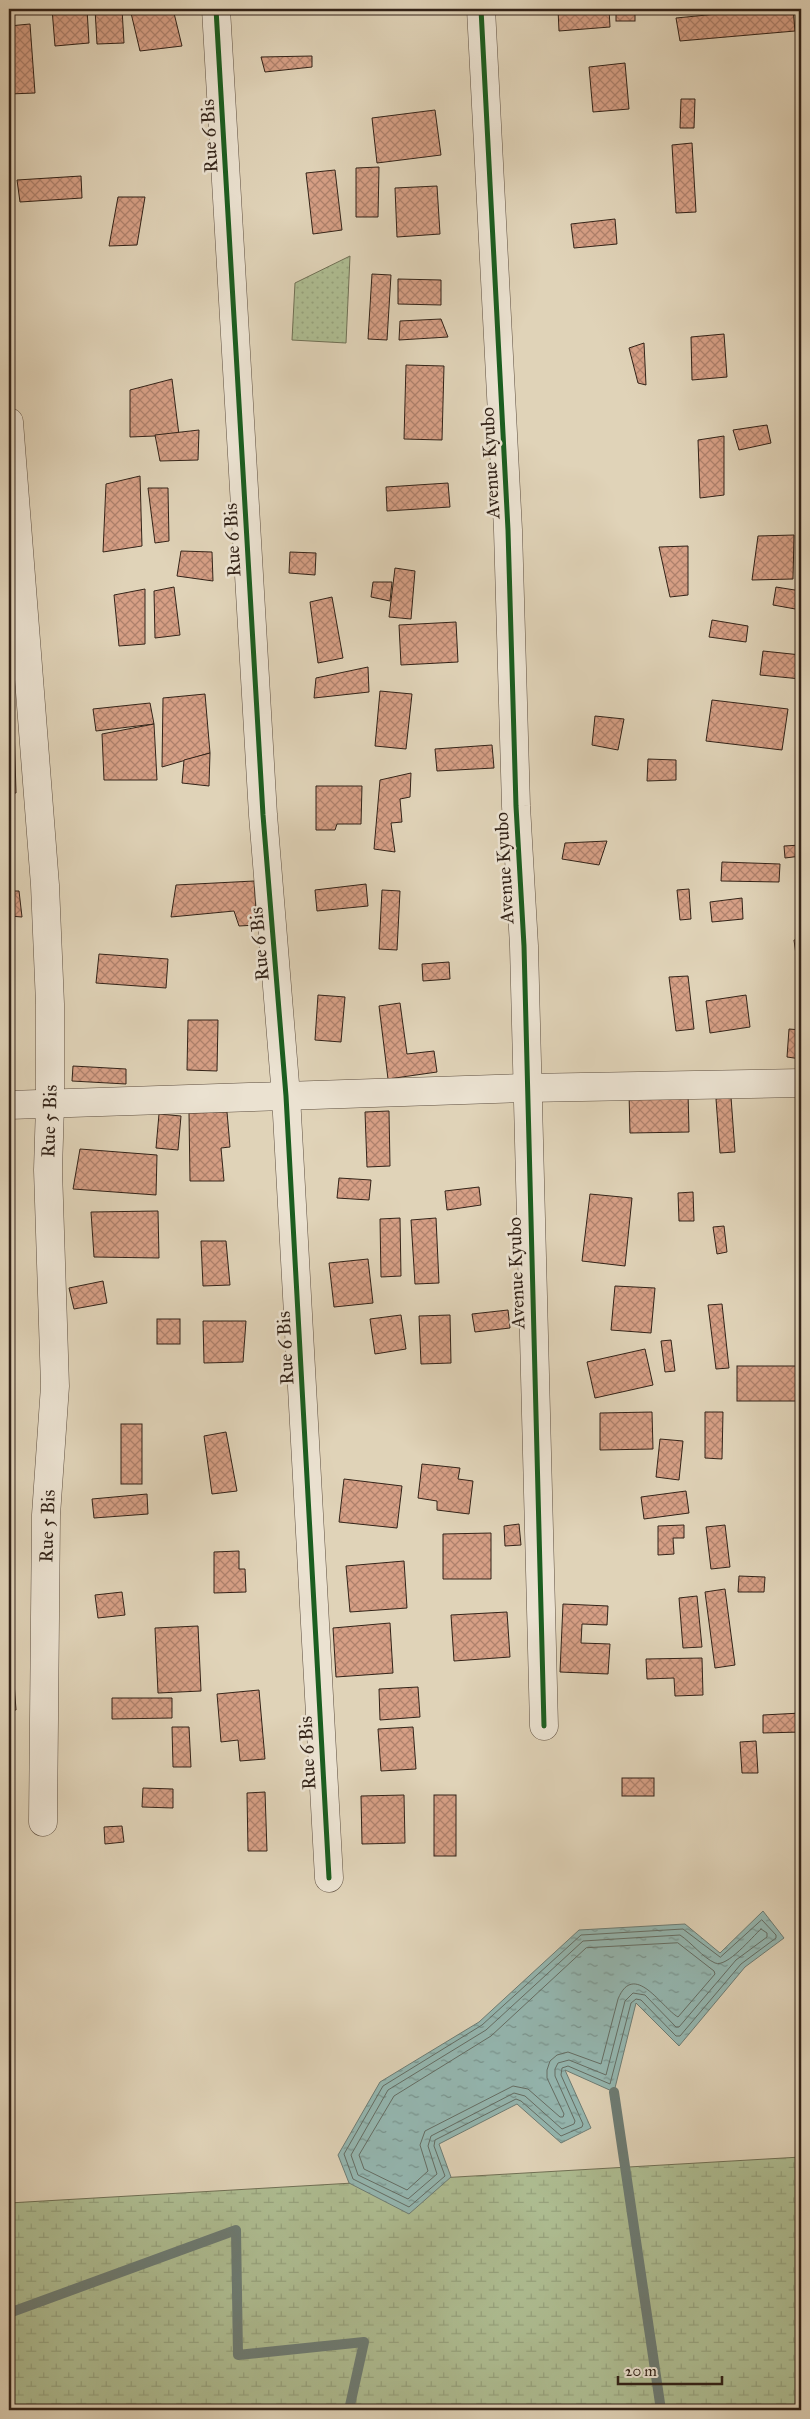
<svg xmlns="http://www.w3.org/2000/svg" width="810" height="2419" font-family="'IM FELL Great Primer',serif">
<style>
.wetland{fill:url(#wetland-marsh);stroke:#707055}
.park{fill:url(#park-dots);stroke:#707055}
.water{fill:url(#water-ripples);stroke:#6d7c74}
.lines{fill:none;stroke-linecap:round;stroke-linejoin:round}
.shore{stroke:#646d64;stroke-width:1}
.stream{stroke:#6d7c74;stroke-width:10}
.building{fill:url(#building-cross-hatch);stroke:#332318}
.street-casing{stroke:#5e4f40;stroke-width:29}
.street{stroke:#ebe2d1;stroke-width:28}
.cycleway-casing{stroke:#ebe2d1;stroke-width:8}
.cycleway{stroke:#1b5e20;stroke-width:5}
.labels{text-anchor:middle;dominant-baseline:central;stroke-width:5;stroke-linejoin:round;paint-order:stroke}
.street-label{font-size:19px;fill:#332318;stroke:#ebe2d1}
</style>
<defs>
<pattern id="wetland-marsh" width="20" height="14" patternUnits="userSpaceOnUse" patternTransform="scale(1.25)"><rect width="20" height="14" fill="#aebd92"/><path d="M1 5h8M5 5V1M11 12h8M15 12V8" fill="none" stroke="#96a27d"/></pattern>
<pattern id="park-dots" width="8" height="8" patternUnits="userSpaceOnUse" patternTransform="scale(1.25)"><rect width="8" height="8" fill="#aebd92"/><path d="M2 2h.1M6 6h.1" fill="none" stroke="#96a27d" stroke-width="1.8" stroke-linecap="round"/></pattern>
<pattern id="water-ripples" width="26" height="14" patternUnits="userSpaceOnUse" patternTransform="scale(1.25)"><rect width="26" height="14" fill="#94b7b1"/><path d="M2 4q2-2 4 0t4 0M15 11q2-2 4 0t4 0" fill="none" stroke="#79948f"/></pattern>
<pattern id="building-cross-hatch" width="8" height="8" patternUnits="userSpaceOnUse" patternTransform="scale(1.25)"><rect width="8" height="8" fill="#d69f85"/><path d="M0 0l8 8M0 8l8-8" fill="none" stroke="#ae816c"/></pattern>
</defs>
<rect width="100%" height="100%" fill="#e0d3b8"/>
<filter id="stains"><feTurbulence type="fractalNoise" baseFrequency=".004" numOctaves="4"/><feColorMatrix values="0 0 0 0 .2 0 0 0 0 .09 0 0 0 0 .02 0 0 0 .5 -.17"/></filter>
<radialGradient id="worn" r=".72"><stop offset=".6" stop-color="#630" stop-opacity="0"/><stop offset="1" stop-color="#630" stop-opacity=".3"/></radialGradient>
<path class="wetland" d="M801 2157V2410H9V2203Z"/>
<path class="park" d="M350 256 346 343 292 340 295 283Z"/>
<path class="water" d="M763 1911 784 1938 745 1967 679 2046 636 2003 614 2092 565 2070 591 2128 561 2143 517 2104 439 2144 451 2177 409 2214 349 2183 338 2155 380 2082 479 2022 579 1930 685 1924 720 1953Z"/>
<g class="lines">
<g class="shore">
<path d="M762 1920 776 1935V1938L741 1964 680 2036H676L641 2000 636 1999 631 2003 610 2084 568 2066 562 2068 561 2075 583 2124 582 2127 561 2136 521 2101 516 2099 435 2140 434 2146 445 2176 409 2207 353 2179 344 2154 383 2086 482 2025 581 1935 683 1929 720 1957Z"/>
<path d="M761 1929 767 1933V1937L736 1960 679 2027H676L645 1995 633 1993 625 2001 606 2075 569 2060 558 2063 555 2069V2076L575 2121 574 2124 562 2129 525 2096 514 2093 431 2136 428 2146 437 2174 408 2199 358 2175 351 2155 388 2090 486 2030 583 1941 680 1935C692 1943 702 1957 715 1963 727 1968 752 1937 761 1929Z"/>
<path d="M678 1943 714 1971 715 1974 678 2017C662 2008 634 1960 618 1999L601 2064 568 2052 557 2055 550 2061 547 2070V2078L564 2114 563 2117H560L528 2089 513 2086 425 2131 420 2145 428 2171 407 2190 364 2169 359 2155 394 2096 491 2036 586 1948Z"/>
</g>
<g class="stream">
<path d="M614 2092 661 2410"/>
<path d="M9 2313 236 2230 238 2355 364 2342 349 2410"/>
</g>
</g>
<g class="building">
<path d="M52 9H87L89 43 55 46Z"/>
<path d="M95 9H122L124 43 97 44Z"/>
<path d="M145 9H173L182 46 140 51 131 13Z"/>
<path d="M558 9H609L610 27 559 31Z"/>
<rect x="616" y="9" width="19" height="12"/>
<path d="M769 9H793L795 31 680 41 676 18Z"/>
<path d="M30 24 35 93 9 94V26Z"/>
<path d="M312 56V67L265 72 261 57Z"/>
<path d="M625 63 629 109 593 112 589 67Z"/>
<path d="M681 99H695L694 128H680Z"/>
<path d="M435 110 441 155 377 163 372 118Z"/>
<path d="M692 143 696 212 676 213 672 145Z"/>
<path d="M379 167 378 217H356V168Z"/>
<path d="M335 170 342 230 313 234 306 173Z"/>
<path d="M81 176 82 198 20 202 17 180Z"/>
<path d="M437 186 440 234 397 237 395 188Z"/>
<path d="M118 197H145L137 245 109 246Z"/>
<path d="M615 219 617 244 574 248 571 224Z"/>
<path d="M372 274 391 275 387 340 368 339Z"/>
<path d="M398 279 441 280V305L398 304Z"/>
<path d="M441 319 448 337 399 340 400 321Z"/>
<path d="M724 334 727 377 692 380 691 337Z"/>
<path d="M644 343 646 385 638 383 629 348Z"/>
<path d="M406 365 444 366 442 440 404 439Z"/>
<path d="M172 379 179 435 130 437V390Z"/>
<path d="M767 425 771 443 739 450 733 430Z"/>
<path d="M199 430 198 460 160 461 155 435Z"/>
<path d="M724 436V495L700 498 698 440Z"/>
<path d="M140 476 142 546 103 552 106 484Z"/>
<path d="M448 483 450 507 387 511 386 487Z"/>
<path d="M148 488H168L169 541 155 543Z"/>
<path d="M794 535 793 579 752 580 758 536Z"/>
<path d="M688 546V595L670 597 659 547Z"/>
<path d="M181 551 212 552 213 581 177 576Z"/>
<path d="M290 552 316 553 315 575 289 573Z"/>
<path d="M395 568 415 571 411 619 389 617Z"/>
<path d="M373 582H392L390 601 371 597Z"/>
<path d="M174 587 180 635 155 638 154 591Z"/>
<path d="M776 587 801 591V610L773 605Z"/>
<path d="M145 589V644L119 646 114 595Z"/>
<path d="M9 596H17L23 682 9 683Z"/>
<path d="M332 597 343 658 318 663 310 602Z"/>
<path d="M712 620 748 626 746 642 709 637Z"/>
<path d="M456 622 458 662 401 665 399 625Z"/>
<path d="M763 651 801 655V679L760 675Z"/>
<path d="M368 667 369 692 314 698 316 678Z"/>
<path d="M9 689H13L16 793H9Z"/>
<path d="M380 691 412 694 406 749 375 746Z"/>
<path d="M205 694 210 753 162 767 163 698Z"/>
<path d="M712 700 788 709 782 750 706 741Z"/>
<path d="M150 703 154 724 96 731 93 709Z"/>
<path d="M595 716 624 719 618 750 592 745Z"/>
<path d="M154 724 157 780H104L102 734Z"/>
<path d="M492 745 494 768 437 771 435 749Z"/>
<path d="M210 753 209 786 182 783 184 760Z"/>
<path d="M648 759 676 760V780L647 781Z"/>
<path d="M411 773 410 797 400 799 402 822 391 823 395 852 374 849 380 780Z"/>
<path d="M316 786H362L361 824H337L335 830H316Z"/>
<path d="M607 841 599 865 562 859 565 843Z"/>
<path d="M801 845V856L785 858 784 846Z"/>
<path d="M722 862 780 864 779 882 721 881Z"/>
<path d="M254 881 257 925 239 926 234 911 171 917 176 885Z"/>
<path d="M366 884 368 906 317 911 315 890Z"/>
<path d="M689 889 691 919 680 920 677 890Z"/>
<path d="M382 890 400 891 397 950 379 949Z"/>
<path d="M9 891H19L22 917 9 916Z"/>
<path d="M742 898 743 919 712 922 710 902Z"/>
<path d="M801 939V962H797L794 940Z"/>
<path d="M99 954 168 959 166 988 96 983Z"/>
<path d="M449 962 450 979 423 981 422 964Z"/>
<path d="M688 976 694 1029 676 1031 669 977Z"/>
<path d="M318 995 345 997 341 1042 315 1040Z"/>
<path d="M746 995 750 1027 710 1033 706 1001Z"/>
<path d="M400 1003 407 1054 434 1051 437 1072 388 1079 379 1006Z"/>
<path d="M188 1020H218L217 1071 187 1070Z"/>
<path d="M789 1029 801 1030V1059L787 1057Z"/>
<path d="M73 1066 126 1069V1084L72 1081Z"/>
<path d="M688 1092 689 1132 630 1133 629 1093Z"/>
<path d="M731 1097 735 1152 720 1153 716 1099Z"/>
<path d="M389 1111 390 1166 367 1167 365 1112Z"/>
<path d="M227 1112 230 1147 221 1148 224 1181H190L189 1113Z"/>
<path d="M159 1114 181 1116 178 1150 156 1148Z"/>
<path d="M80 1149 157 1155 156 1195 73 1189Z"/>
<path d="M339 1178 371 1180 369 1200 337 1198Z"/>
<path d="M479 1187 481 1205 447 1210 445 1191Z"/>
<path d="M693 1192 694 1221H679L678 1193Z"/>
<path d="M590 1194 632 1198 625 1266 582 1261Z"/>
<path d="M158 1211 159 1258 94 1257 91 1212Z"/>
<path d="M400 1218 401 1276 381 1277 380 1219Z"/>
<path d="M436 1218 439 1283 415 1284 411 1220Z"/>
<path d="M724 1226 727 1252 717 1254 713 1227Z"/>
<path d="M201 1241H226L230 1285 203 1286Z"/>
<path d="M368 1259 373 1303 334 1307 329 1263Z"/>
<path d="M103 1281 107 1303 74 1309 69 1288Z"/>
<path d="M615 1286 655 1288 651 1333 611 1330Z"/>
<path d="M722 1304 729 1368 716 1369 708 1305Z"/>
<path d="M508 1310 510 1328 475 1332 472 1314Z"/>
<path d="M401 1315 406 1349 375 1354 370 1319Z"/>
<path d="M450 1315 451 1363 421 1364 419 1316Z"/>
<rect x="157" y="1319" width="23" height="25"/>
<path d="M203 1321H246L243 1362 204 1363Z"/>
<path d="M671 1340 675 1371 665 1372 661 1341Z"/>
<path d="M645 1349 653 1385 595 1398 587 1362Z"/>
<rect x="737" y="1366" width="64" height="35"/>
<path d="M652 1412 653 1449 600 1450V1413Z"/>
<path d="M705 1412H723L722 1459 705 1458Z"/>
<rect x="121" y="1424" width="21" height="60"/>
<path d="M226 1432 237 1491 212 1494 204 1436Z"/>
<path d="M660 1439 683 1441 679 1480 656 1477Z"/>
<path d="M422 1464 460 1468 458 1479 473 1481 469 1514 437 1510V1501L418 1498Z"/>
<path d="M344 1479 402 1486 397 1528 339 1522Z"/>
<path d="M686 1491 689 1513 644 1519 641 1497Z"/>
<path d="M147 1494 148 1514 94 1518 92 1499Z"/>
<path d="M519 1524 521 1545 505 1546 504 1526Z"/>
<path d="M684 1525V1538H673L674 1554 658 1555V1526Z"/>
<path d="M725 1525 730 1567 711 1569 706 1527Z"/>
<path d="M491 1533V1579H443V1534Z"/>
<path d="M239 1551V1569H245L246 1592 214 1593V1552Z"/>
<path d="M404 1561 407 1608 350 1612 346 1566Z"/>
<path d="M739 1576 765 1577 764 1592H738Z"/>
<path d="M725 1589 735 1665 715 1668 705 1592Z"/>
<path d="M122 1592 125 1615 98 1618 95 1595Z"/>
<path d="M697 1596 702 1647 683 1648 679 1598Z"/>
<path d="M563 1604 608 1606 607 1625 582 1624 581 1643 610 1644 608 1674 560 1672Z"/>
<path d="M507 1612 510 1657 454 1661 451 1615Z"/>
<path d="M390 1623 393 1673 336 1677 333 1628Z"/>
<path d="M198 1626 201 1691 158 1693 155 1628Z"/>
<path d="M702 1658 703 1695 675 1696 674 1678 647 1679 646 1659Z"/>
<path d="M9 1668H13L16 1710H9Z"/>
<path d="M418 1687 420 1717 380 1720 379 1689Z"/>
<path d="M259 1690 265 1759 240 1761 238 1740 221 1742 217 1694Z"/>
<path d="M112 1698H172V1718L112 1719Z"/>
<path d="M801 1713V1732L763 1733V1715Z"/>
<path d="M172 1727H189L191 1767H173Z"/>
<path d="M413 1727 416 1769 381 1771 378 1729Z"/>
<path d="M756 1741 758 1773H742L740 1742Z"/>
<rect x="622" y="1778" width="32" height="18"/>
<path d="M143 1788 173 1789V1808L142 1807Z"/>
<path d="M265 1792 267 1851H248L247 1793Z"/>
<path d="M404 1795 405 1843 362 1844 361 1796Z"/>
<rect x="434" y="1795" width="22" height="61"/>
<path d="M122 1826 124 1842 105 1844 104 1827Z"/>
</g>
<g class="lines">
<g class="street-casing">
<g id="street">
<path d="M216 9 263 815 286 1096 329 1878"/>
<path d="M481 9 508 530 516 806 524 946 544 1726"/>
<path d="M9 422 45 885 50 1004V1105L48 1170 55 1386 46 1515 43 1822"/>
<path d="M9 1105 526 1088 801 1083"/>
</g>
</g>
<use href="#street" class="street"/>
<g class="cycleway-casing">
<g id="cycleway">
<path d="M216 9 263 815 286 1096 329 1878"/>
<path d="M481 9 508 530 516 806 524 946 544 1726"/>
</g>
</g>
<use href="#cycleway" class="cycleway"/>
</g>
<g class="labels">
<g class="street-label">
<text transform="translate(209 136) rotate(-93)">Rue 6 Bis</text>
<text transform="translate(490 463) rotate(-93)">Avenue Kyubo</text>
<text transform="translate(232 540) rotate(-93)">Rue 6 Bis</text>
<text transform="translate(504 868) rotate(-93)">Avenue Kyubo</text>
<text transform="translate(259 944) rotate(-95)">Rue 6 Bis</text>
<text transform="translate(49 1121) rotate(-88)">Rue 5 Bis</text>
<text transform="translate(516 1273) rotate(-92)">Avenue Kyubo</text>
<text transform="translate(285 1348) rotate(-93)">Rue 6 Bis</text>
<text transform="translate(47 1526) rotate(-88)">Rue 5 Bis</text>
<text transform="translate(307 1753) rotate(-93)">Rue 6 Bis</text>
</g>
</g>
<rect width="810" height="2419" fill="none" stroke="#e0d3b8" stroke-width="30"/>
<rect x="10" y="10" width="790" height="2399" fill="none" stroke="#332318" stroke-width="2.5"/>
<rect x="15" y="15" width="780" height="2389" fill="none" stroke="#332318"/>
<path d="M618 2376v8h104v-8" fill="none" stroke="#332318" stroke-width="2.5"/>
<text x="625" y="2376" font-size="15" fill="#332318" stroke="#ebe2d1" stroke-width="4" paint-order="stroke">20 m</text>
<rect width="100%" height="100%" filter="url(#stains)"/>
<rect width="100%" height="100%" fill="url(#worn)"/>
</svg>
